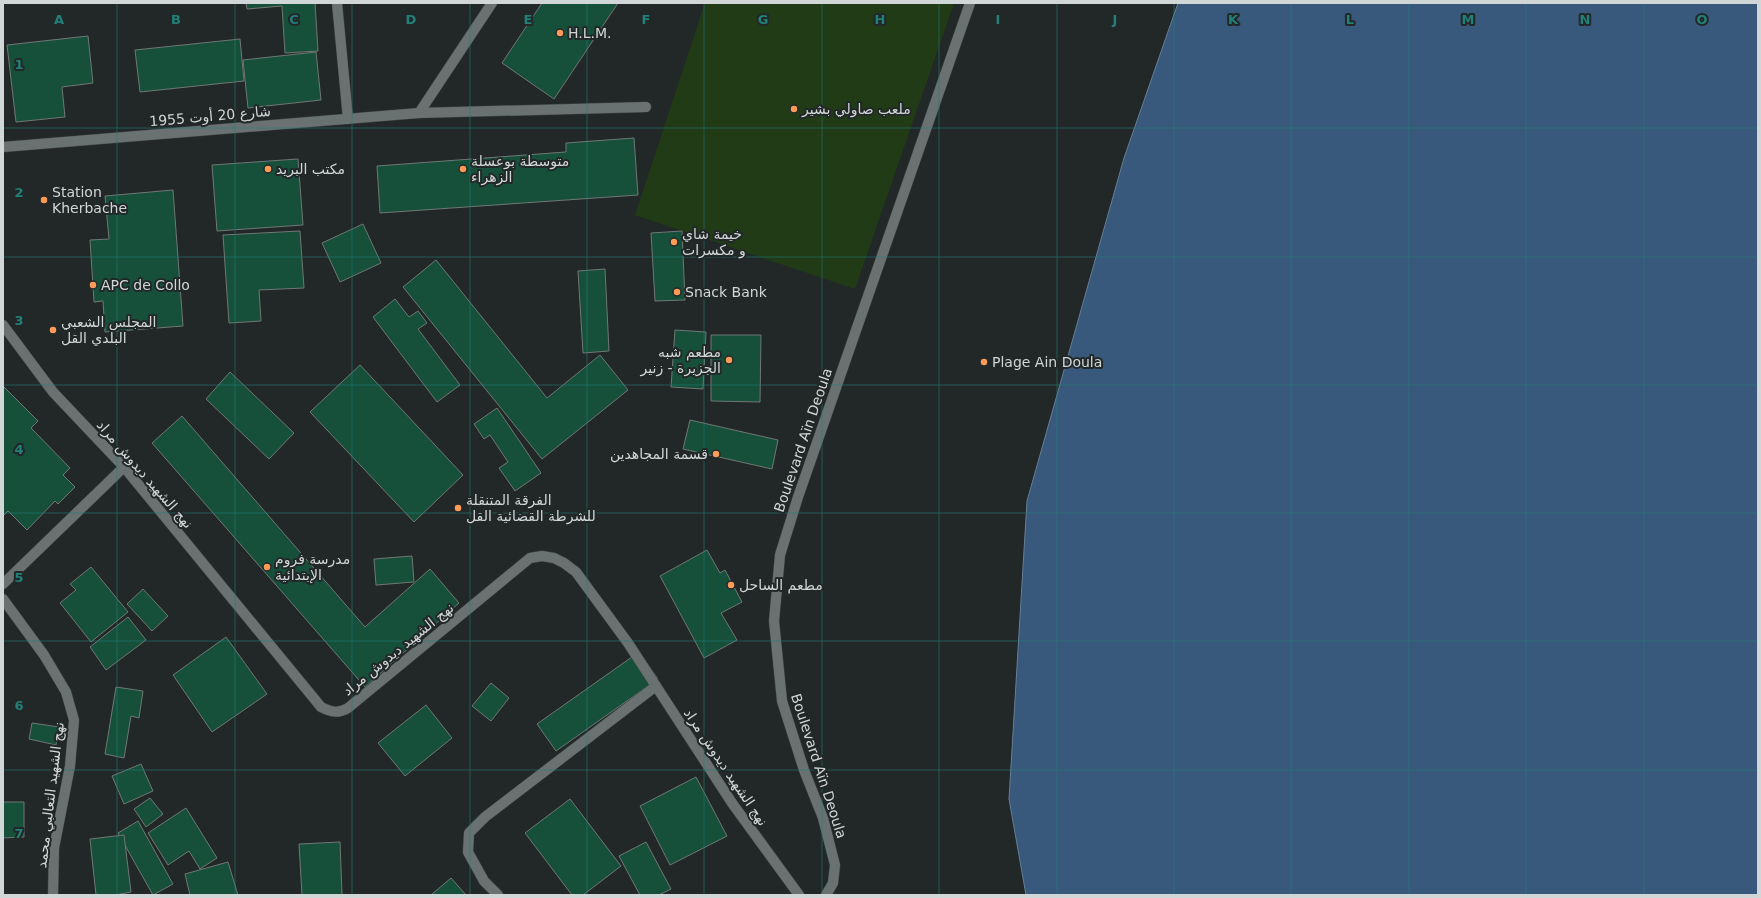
<svg xmlns="http://www.w3.org/2000/svg" width="1761" height="898" font-family="'DejaVu Sans',Cairo,sans-serif">
<style>
.green{fill:#213b17}
.water{fill:#38597b;stroke:#667e96}
.building{fill:#16503b;stroke:#707774}
.lines{fill:none;stroke-linecap:round;stroke-linejoin:round}
.minor-casing{stroke:#3e4444;stroke-width:11}
.minor{stroke:#697171;stroke-width:10}
.grid{fill:none;stroke:#228078;stroke-width:1;stroke-opacity:0.55}
.poi-dot{fill:#fe9b58;stroke:#222828;stroke-width:1.5}
.labels{text-anchor:middle;dominant-baseline:central;stroke-width:4;stroke-linejoin:round;paint-order:stroke}
.poi-label{font-size:14px;fill:#d1d6d6;stroke:#222828;text-anchor:start}
.street-label{font-size:14px;fill:#d1d6d6;stroke:#222828}
.grid-label{font-size:13px;text-anchor:middle;font-weight:bold;fill:#228078;stroke:#222828;stroke-width:4;stroke-linejoin:round;paint-order:stroke}
</style>
<rect width="100%" height="100%" fill="#222828"/>
<path class="green" d="M705 3H954L855 289 635 215Z"/>
<path class="water" d="M1178 3H1758V895H1026L1009 799 1027 501 1124 158Z"/>
<g class="building">
<path d="M246 3H315L318 51 285 53 282 6 247 9Z"/>
<path d="M542 3H618L554 99 502 63Z"/>
<path d="M88 36 93 83 62 87 65 117 16 122 7 45Z"/>
<path d="M240 39 244 81 140 92 135 50Z"/>
<path d="M316 52 321 100 248 108 243 60Z"/>
<path d="M634 138 638 195 380 213 377 166 566 152V143Z"/>
<path d="M298 159 303 225 217 231 212 165Z"/>
<path d="M173 190 183 326 105 332 103 301 94 302 90 240 109 239 105 196Z"/>
<path d="M363 224 381 263 340 282 322 243Z"/>
<path d="M300 231 304 288 259 290 261 321 229 323 223 235Z"/>
<path d="M682 231 685 300 655 301 651 233Z"/>
<path d="M436 260 547 398 600 355 628 390 542 459 403 287Z"/>
<path d="M605 269 609 351 583 353 578 271Z"/>
<path d="M395 299 409 317 418 311 427 323 418 329 460 385 437 402 373 317Z"/>
<path d="M675 330 706 332 703 389 671 387Z"/>
<path d="M711 335H761L760 402 711 401Z"/>
<path d="M360 365 463 475 414 522 310 412Z"/>
<path d="M230 372 294 433 269 459 206 399Z"/>
<path d="M3 386 38 421 31 428 70 468 63 475 75 487 58 504 55 501 27 530 8 511 3 516Z"/>
<path d="M497 408 541 473 515 491 499 468 508 462 490 435 484 439 474 424Z"/>
<path d="M182 416 365 627 430 569 459 603 365 687 152 443Z"/>
<path d="M690 420 778 440 772 469 683 449Z"/>
<path d="M707 550 720 573 725 570 742 602 721 613 737 640 704 658 660 576Z"/>
<path d="M412 556 414 582 376 585 374 559Z"/>
<path d="M91 567 128 612 91 642 60 603 76 590 70 584Z"/>
<path d="M143 589 168 616 152 631 127 604Z"/>
<path d="M128 617 146 640 106 670 90 647Z"/>
<path d="M226 637 267 694 212 732 173 675Z"/>
<path d="M639 652 658 679 556 751 537 724Z"/>
<path d="M491 683 509 698 491 721 472 706Z"/>
<path d="M116 687 143 691 139 718 131 716 124 758 105 754Z"/>
<path d="M426 705 452 738 405 776 378 743Z"/>
<path d="M32 723 59 727 56 745 29 739Z"/>
<path d="M141 764 153 791 124 804 112 776Z"/>
<path d="M696 777 727 836 670 865 640 806Z"/>
<path d="M150 798 163 814 146 827 134 809Z"/>
<path d="M570 799 621 866 583 895H572L525 833Z"/>
<path d="M3 802H24V837L3 838Z"/>
<path d="M186 808 217 858 200 869 189 851 168 865 148 833Z"/>
<path d="M138 821 173 884 153 895 118 833Z"/>
<path d="M124 835 131 892 115 895H96L90 839Z"/>
<path d="M340 842 342 895H302L299 844Z"/>
<path d="M646 842 671 889 659 895H640L619 856Z"/>
<path d="M228 862 238 895H190L185 874Z"/>
<path d="M451 878 466 895H431Z"/>
</g>
<g class="lines">
<g class="minor-casing">
<g id="minor">
<path d="M337 3 348 119"/>
<path d="M419 113 492 3"/>
<path d="M3 147 419 113 646 107"/>
<path d="M3 325 53 392 124 467 321 707C331 712 338 714 348 708L530 558 542 556 554 558 564 563 576 572 628 643 732 803 799 895"/>
<path d="M3 584 124 467"/>
<path d="M3 599 44 655 66 692 74 720 70 766 54 848 53 895"/>
<path d="M498 895 484 881 468 852 469 833 485 817 656 686"/>
<path d="M826 895 833 883 835 865 823 818 804 770 782 701 774 621 780 555 798 497 970 3"/>
</g>
</g>
<use href="#minor" class="minor"/>
</g>
<path class="grid" d="M117 3V895M235 3V895M352 3V895M470 3V895M587 3V895M704 3V895M822 3V895M939 3V895M1057 3V895M1174 3V895M1291 3V895M1409 3V895M1526 3V895M1644 3V895M3 128H1758M3 257H1758M3 385H1758M3 513H1758M3 641H1758M3 770H1758"/>
<g class="poi-dot">
<circle cx="560" cy="33" r="4"/>
<circle cx="794" cy="109" r="4"/>
<circle cx="268" cy="169" r="4"/>
<circle cx="463" cy="169" r="4"/>
<circle cx="44" cy="200" r="4"/>
<circle cx="674" cy="242" r="4"/>
<circle cx="93" cy="285" r="4"/>
<circle cx="677" cy="292" r="4"/>
<circle cx="53" cy="330" r="4"/>
<circle cx="729" cy="360" r="4"/>
<circle cx="984" cy="362" r="4"/>
<circle cx="716" cy="454" r="4"/>
<circle cx="458" cy="508" r="4"/>
<circle cx="267" cy="567" r="4"/>
<circle cx="731" cy="585" r="4"/>
</g>
<g class="labels">
<g class="poi-label">
<text x="568" y="33">H.L.M.</text>
<text x="802" y="109">ملعب صاولي بشير</text>
<text x="471" y="161">متوسطة بوعسلة<tspan x="471" dy="16">الزهراء</tspan></text>
<text x="276" y="169">مكتب البريد</text>
<text x="52" y="192">Station<tspan x="52" dy="16">Kherbache</tspan></text>
<text x="682" y="234">خيمة شاي<tspan x="682" dy="16">و مكسرات</tspan></text>
<text x="101" y="285">APC de Collo</text>
<text x="685" y="292">Snack Bank</text>
<text x="61" y="322">المجلس الشعبي<tspan x="61" dy="16">البلدي القل</tspan></text>
<text x="721" y="352" text-anchor="end">مطعم شبه<tspan x="721" dy="16">الجزيرة - زنير</tspan></text>
<text x="992" y="362">Plage Ain Doula</text>
<text x="708" y="454" text-anchor="end">قسمة المجاهدين</text>
<text x="466" y="500">الفرقة المتنقلة<tspan x="466" dy="16">للشرطة القضائية القل</tspan></text>
<text x="275" y="559">مدرسة فروم<tspan x="275" dy="16">الإبتدائية</tspan></text>
<text x="739" y="585">مطعم الساحل</text>
</g>
<g class="street-label">
<text transform="translate(210 116) rotate(-5)">شارع 20 أوت 1955</text>
<text transform="translate(803 440) rotate(-71)">Boulevard Aïn Deoula</text>
<text transform="translate(145 474) rotate(49)">نهج الشهيد ديدوش مراد</text>
<text transform="translate(398 649) rotate(-39)">نهج الشهيد ديدوش مراد</text>
<text transform="translate(819 766) rotate(72)">Boulevard Aïn Deoula</text>
<text transform="translate(726 767) rotate(56)">نهج الشهيد ديدوش مراد</text>
<text transform="translate(50 795) rotate(-83)">نهج الشهيد التعالبي محمد</text>
</g>
</g>
<g class="grid-label">
<text x="59" y="24">A</text>
<text x="176" y="24">B</text>
<text x="294" y="24">C</text>
<text x="411" y="24">D</text>
<text x="528" y="24">E</text>
<text x="646" y="24">F</text>
<text x="763" y="24">G</text>
<text x="880" y="24">H</text>
<text x="998" y="24">I</text>
<text x="1115" y="24">J</text>
<text x="1233" y="24">K</text>
<text x="1350" y="24">L</text>
<text x="1468" y="24">M</text>
<text x="1585" y="24">N</text>
<text x="1702" y="24">O</text>
<text x="19" y="69">1</text>
<text x="19" y="197">2</text>
<text x="19" y="325">3</text>
<text x="19" y="454">4</text>
<text x="19" y="582">5</text>
<text x="19" y="710">6</text>
<text x="19" y="838">7</text>
</g>
<rect width="1761" height="898" fill="none" stroke="#d1d6d6" stroke-width="8"/>
</svg>
